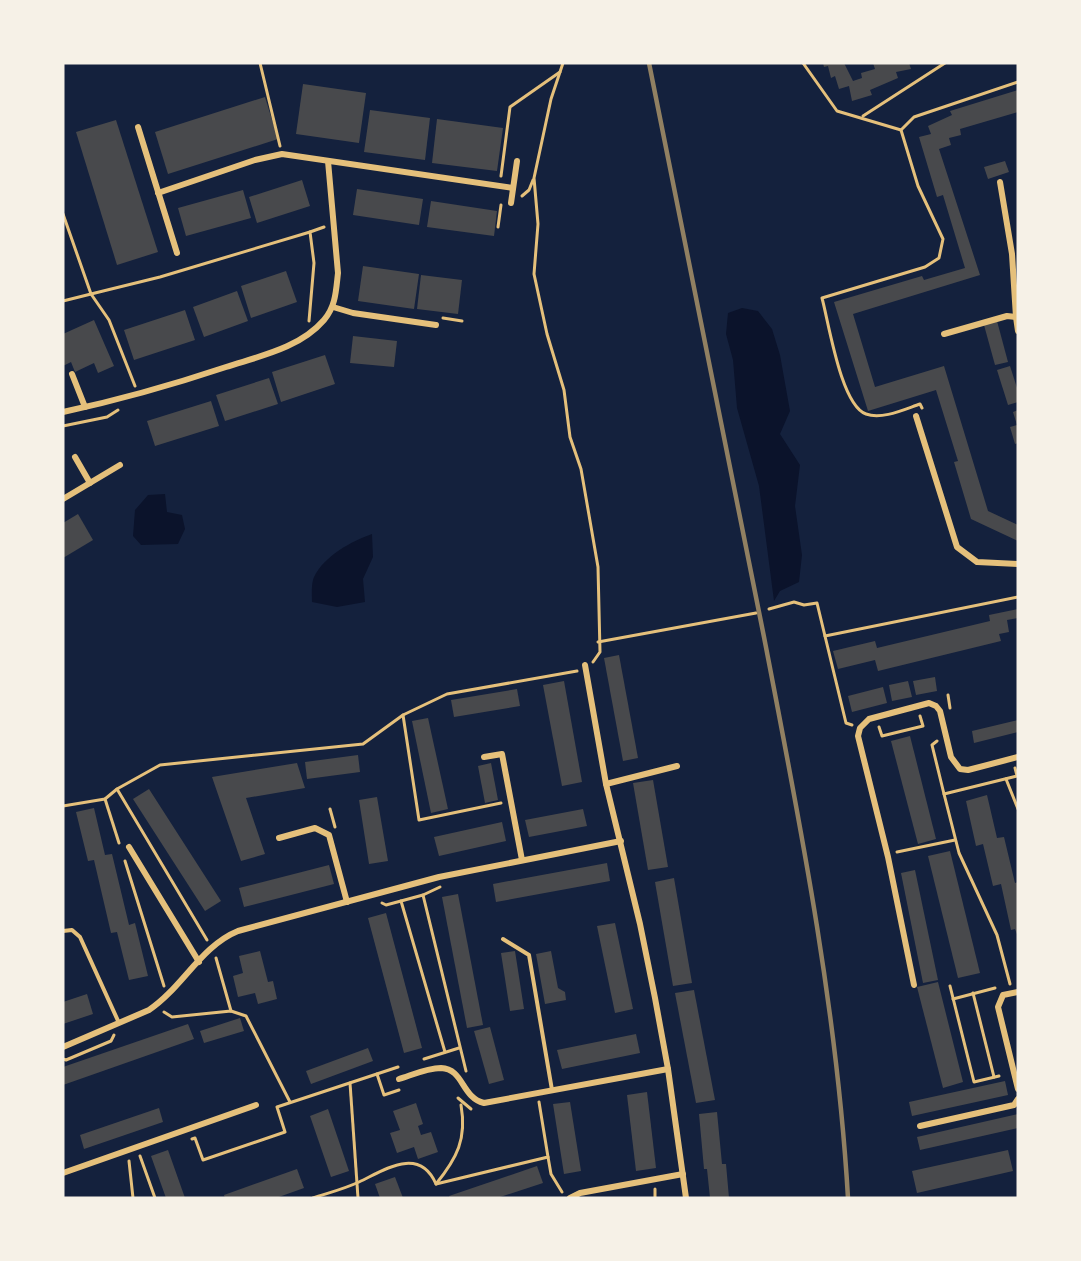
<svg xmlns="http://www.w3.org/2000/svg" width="1081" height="1261" font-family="Arial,sans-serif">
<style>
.water{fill:#0b132b}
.building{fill:#48494c}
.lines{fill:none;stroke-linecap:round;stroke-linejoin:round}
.path{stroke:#e5c07b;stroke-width:3}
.service{stroke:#e5c07b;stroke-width:4}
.minor{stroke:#e5c07b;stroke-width:6}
.rail{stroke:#918062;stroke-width:4.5}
</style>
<rect width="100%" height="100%" fill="#14213d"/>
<g class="water">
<path d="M742 308 758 311 772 329 780 355 790 411 780 434 800 465 795 506 802 555 799 582 780 591 774 601 759 486 737 408 733 360 726 334 728 313Z"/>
<path d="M165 494 167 512 182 515 185 529 178 544 141 545 133 536 135 510 148 495Z"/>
<path d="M372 534 373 557 363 579 365 602 337 607 312 602C312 594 311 584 314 577 324 556 352 541 372 534Z"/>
</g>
<g class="building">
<path d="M823 63H844L853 81 862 78 861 73 875 69 873 63H909L911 69 896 72 898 78 870 90 872 95 852 101 849 86 839 89 835 76 831 78 828 66 824 67Z"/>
<path d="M303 84 366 93 359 143 296 134Z"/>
<path d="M1018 90V112L960 129 961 135 949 138 951 145 939 149 980 275 853 314 875 387 944 366 988 511 1018 525V541L971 519 954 462 958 461 936 390 868 411 834 302 922 276 924 280 965 268 943 195 937 197 919 137 931 134 928 126 952 115 950 111Z"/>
<path d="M265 97 278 139 168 174 155 132Z"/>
<path d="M370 110 430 118 425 160 364 152Z"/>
<path d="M437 119 503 128 497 171 432 163Z"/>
<path d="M116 120 158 252 117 265 76 132Z"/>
<path d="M1005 161 1009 172 988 179 984 167Z"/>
<path d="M302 180 310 206 257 223 249 197Z"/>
<path d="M357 189 423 199 419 225 353 215Z"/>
<path d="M243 190 251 218 186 236 178 208Z"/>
<path d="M431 201 497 211 494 236 427 227Z"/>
<path d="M363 266 419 274 414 309 358 301Z"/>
<path d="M286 271 297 302 251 318 241 286Z"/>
<path d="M421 275 462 280 458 314 417 309Z"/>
<path d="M237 291 248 321 204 337 193 307Z"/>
<path d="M185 310 195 340 134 360 124 330Z"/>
<path d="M94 320 114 366 98 373 94 363 75 372 71 362 63 366V334Z"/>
<path d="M997 321 1008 362 995 365 984 325Z"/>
<path d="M353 336 397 341 394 367 350 363Z"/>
<path d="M325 355 335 384 281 402 272 372Z"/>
<path d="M1010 366 1018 391V402L1008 405 997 370Z"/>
<path d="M269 378 278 404 225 421 216 395Z"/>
<path d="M211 401 219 426 155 446 147 421Z"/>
<path d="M1018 410V443L1015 444 1010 427 1017 425 1013 412Z"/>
<path d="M78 514 93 540 63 558V523Z"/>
<path d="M1018 609V618L1007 620 1009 632 999 634 1001 641 878 671 875 660 838 669 833 651 875 641 877 648 990 621 989 615Z"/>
<path d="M619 655 638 758 623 761 604 658Z"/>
<path d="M935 677 937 691 916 695 913 681Z"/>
<path d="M564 681 582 782 562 786 543 685Z"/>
<path d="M908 681 912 697 892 701 889 685Z"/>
<path d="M883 687 887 703 852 712 848 696Z"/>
<path d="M517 689 520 706 454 717 451 700Z"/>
<path d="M428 718 448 809 431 813 412 721Z"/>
<path d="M1018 720V732L974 743 972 731Z"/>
<path d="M910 736 936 839 918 844 891 741Z"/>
<path d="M358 755 360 772 307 779 305 762Z"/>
<path d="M297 763 305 788 246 798 265 854 241 861 212 777Z"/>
<path d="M491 763 498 800 485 803 478 766Z"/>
<path d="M653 780 668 867 648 870 633 783Z"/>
<path d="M149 789 221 901 205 911 133 799Z"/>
<path d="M987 795 997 838 1004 837 1015 883 1018 882V937L1015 929 1011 930 1001 884 993 886 983 844 976 846 966 801Z"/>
<path d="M377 797 388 861 369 864 359 800Z"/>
<path d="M94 808 105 855 112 854 129 925 135 923 148 976 129 980 117 932 111 933 94 860 88 861 76 812Z"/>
<path d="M583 809 587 826 529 837 525 820Z"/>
<path d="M502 822 506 841 439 856 434 837Z"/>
<path d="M950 851 980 973 958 978 928 856Z"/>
<path d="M607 863 610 881 496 902 493 884Z"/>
<path d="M329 865 334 884 244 907 239 888Z"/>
<path d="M915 870 938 980 923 983 901 873Z"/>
<path d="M674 878 692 983 673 986 655 882Z"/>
<path d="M458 894 483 1025 467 1028 442 897Z"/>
<path d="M386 913 422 1048 404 1053 368 918Z"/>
<path d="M615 923 633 1009 615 1013 597 926Z"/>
<path d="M260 951 268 982 273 981 277 999 258 1004 255 993 238 997 233 976 243 973 239 956Z"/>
<path d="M515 951 524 1009 510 1011 501 953Z"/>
<path d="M551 951 558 988 565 992 566 1000 545 1004 536 954Z"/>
<path d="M938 982 963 1082 943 1088 917 987Z"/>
<path d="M694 990 715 1100 696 1103 675 993Z"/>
<path d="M87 994 93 1014 63 1024V1002Z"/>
<path d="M240 1018 244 1031 204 1043 200 1031Z"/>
<path d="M188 1024 194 1039 63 1085V1067Z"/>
<path d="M490 1027 504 1080 489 1084 474 1031Z"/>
<path d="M636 1034 640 1053 562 1069 557 1050Z"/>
<path d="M368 1048 373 1061 311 1084 306 1071Z"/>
<path d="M1005 1081 1008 1095 912 1116 909 1102Z"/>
<path d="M647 1092 656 1168 636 1171 627 1095Z"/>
<path d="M570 1102 581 1171 564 1174 553 1104Z"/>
<path d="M416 1103 423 1124 418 1126 421 1135 431 1132 438 1152 418 1159 414 1147 397 1153 390 1133 400 1130 393 1111Z"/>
<path d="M159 1108 163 1122 84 1149 80 1135Z"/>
<path d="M328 1109 349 1171 331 1177 310 1116Z"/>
<path d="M717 1112 722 1164H726L729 1198H710L707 1169H704L699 1114Z"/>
<path d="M1018 1114V1128L920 1150 917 1137Z"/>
<path d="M168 1150 185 1198H166L151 1156Z"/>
<path d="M1008 1150 1013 1171 917 1193 912 1171Z"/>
<path d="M537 1166 543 1183 497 1198H450L449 1196Z"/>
<path d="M297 1169 304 1188 276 1198H225L224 1195Z"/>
<path d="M395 1177 403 1198H380L375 1184Z"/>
</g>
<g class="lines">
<g class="path">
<path d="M260 63 280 146"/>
<path d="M563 63 551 99 534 178 538 224 534 274 547 334 564 390 570 437 581 469 598 567 600 652 593 662"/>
<path d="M803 63 837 111 901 130"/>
<path d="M863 116 945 63"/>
<path d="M501 176 510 107 560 72"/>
<path d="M522 196 529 190 533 180"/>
<path d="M63 214 91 294 63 301"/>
<path d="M498 227 501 205"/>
<path d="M443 318 462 321"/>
<path d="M309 321 314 263 310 232 324 227"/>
<path d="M135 386 109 320 91 294 160 277 310 232"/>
<path d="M922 408 920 404C905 409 882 420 866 414 841 405 829 324 822 298L925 267 939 258 943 239 918 186 901 130 914 117 1018 82"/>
<path d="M63 426 107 417 118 410"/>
<path d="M769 609 794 602 804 605 817 603 846 723 852 725"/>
<path d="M825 636 1018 597"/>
<path d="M598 642 756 613"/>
<path d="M948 695 950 708"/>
<path d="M403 715 419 820 501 803"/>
<path d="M879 727 882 736 923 726 920 716"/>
<path d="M937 741 932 745 944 794 1017 776 1015 768"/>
<path d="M1006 779 1018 809"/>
<path d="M117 789 207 940"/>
<path d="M944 794 959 853 997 935 1010 984"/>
<path d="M105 799 119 843"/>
<path d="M63 806 105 799 117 789 160 765 363 744 403 715 447 694 577 671"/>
<path d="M330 809 335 827"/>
<path d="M897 852 955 840"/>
<path d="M125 861 164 986"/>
<path d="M423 895 440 887"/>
<path d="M382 903 386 905 401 901"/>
<path d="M216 958 231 1011"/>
<path d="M950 986 974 1082 999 1076"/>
<path d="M973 993 994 1077"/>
<path d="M953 999 995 988"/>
<path d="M164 1012 172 1017 231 1011 246 1016 290 1102"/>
<path d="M445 1052 401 901 423 895 466 1071"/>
<path d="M63 1059 66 1060 111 1041 114 1035"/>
<path d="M424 1059 459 1048"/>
<path d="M377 1074 384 1095 399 1090"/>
<path d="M350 1083 358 1198"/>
<path d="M458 1098 471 1109"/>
<path d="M192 1139 195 1138 203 1160 285 1132 277 1107 398 1067"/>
<path d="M140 1156 155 1198"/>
<path d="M548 1157 551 1174 562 1192"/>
<path d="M129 1161 133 1198"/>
<path d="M436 1184C457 1158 467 1139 461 1105"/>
<path d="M655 1189V1198"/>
<path d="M313 1198C328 1193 344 1189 359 1182 383 1171 419 1145 436 1184L548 1157 539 1102"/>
</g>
<g class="service">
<path d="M63 931 72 930 80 937 119 1023"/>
<path d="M503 939 529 955 552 1090"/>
</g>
<g class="minor">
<path d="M138 127 177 253"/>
<path d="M1000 182 1012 254 1016 317"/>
<path d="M158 193 255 160 282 154 513 188"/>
<path d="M511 203 517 161"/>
<path d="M333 307 353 313 436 325"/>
<path d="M944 334 1007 316 1016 317 1018 331"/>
<path d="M72 374 85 407"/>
<path d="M63 412C119 400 172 385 226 367 260 356 300 348 324 320 336 306 336 290 338 273L328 161"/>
<path d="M916 416 957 547 977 562 1018 564"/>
<path d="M75 457 90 483"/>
<path d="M63 499 120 465"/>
<path d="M585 665 606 784 640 924 655 998 668 1069 686 1198"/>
<path d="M484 757 502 754 522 860"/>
<path d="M606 784 677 766"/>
<path d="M279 838 315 828 329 835 347 902"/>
<path d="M129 847 199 962"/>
<path d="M914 985 888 857 858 736 860 728 869 719 929 703 936 706 940 711 951 757 960 769 968 770 1018 757"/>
<path d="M1018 992 1003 995 998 1007 1018 1089"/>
<path d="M63 1047 149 1010C182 988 201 946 238 931L439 877 621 841"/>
<path d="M399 1079C412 1075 427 1068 441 1068 464 1069 461 1097 484 1103L668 1069"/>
<path d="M920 1126 1014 1105 1018 1099"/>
<path d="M63 1173 256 1105"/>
<path d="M570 1198 580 1193 683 1174"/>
</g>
<path class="rail" d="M649 63C687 254 726 445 764 637 800 823 837 1009 848 1198"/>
</g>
<rect width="1081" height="1261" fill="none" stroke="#f6f1e7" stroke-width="129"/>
</svg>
